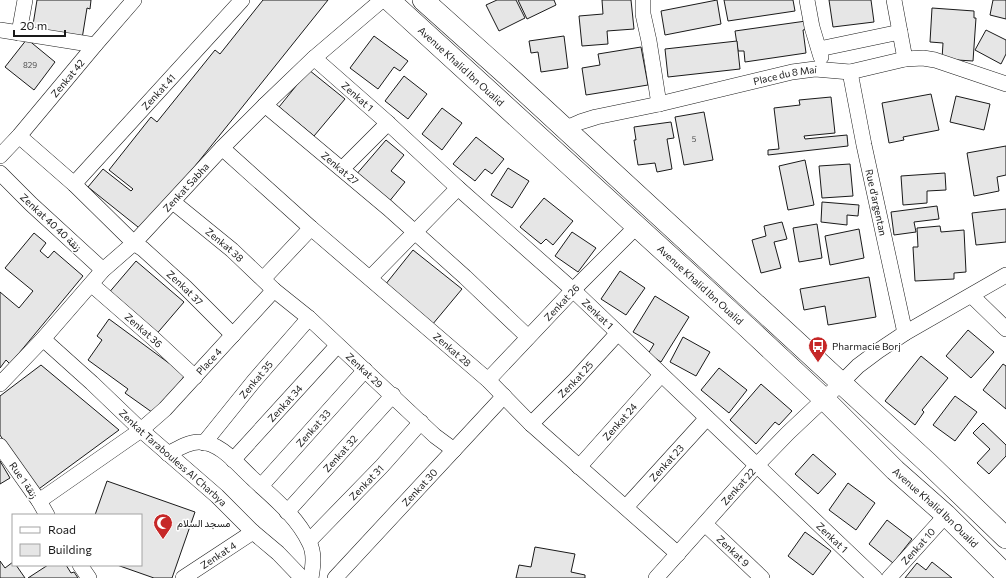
<svg xmlns="http://www.w3.org/2000/svg" width="1006" height="578" font-family="Commissioner,Vazirmatn,sans-serif">
<style>
.building{fill:#e6e6e6;stroke:#1a1a1a}
.lines{fill:none;stroke-linecap:round;stroke-linejoin:round}
.street-casing{stroke:#1a1a1a;stroke-width:16}
.secondary-casing{stroke:#1a1a1a;stroke-width:22}
.street{stroke:#fff;stroke-width:15}
.secondary{stroke:#fff;stroke-width:21}
.labels{text-anchor:middle;dominant-baseline:central;stroke-width:3;stroke-linejoin:round;paint-order:stroke}
.number-label{font-size:8px;fill:#4d4d4d}
.street-label{font-size:10px;fill:#1a1a1a;stroke:#fff}
.poi-label{font-size:10px;fill:#1a1a1a;stroke:#fff;text-anchor:start}
</style>
<rect width="100%" height="100%" fill="#fff"/>
<g class="building">
<path d="M37 0H91L90 9 87 8 82 39 32 31Z"/>
<path d="M263 0H328L143 231 88 187 103 169 131 191 133 189 109 170 151 117 157 122 215 50 220 54Z"/>
<path d="M497 0H516L525 18 499 31 486 5Z"/>
<path d="M518 0H554L556 5 527 19Z"/>
<path d="M602 0H631L634 29 607 31 608 44 582 46 579 16 603 14Z"/>
<path d="M717 0 721 24 665 35 661 11Z"/>
<path d="M724 0H793L795 11 728 21Z"/>
<path d="M829 0H871L874 22 833 27Z"/>
<path d="M993 0H1006V19L990 15Z"/>
<path d="M932 8 974 11V18H976L973 61 942 59 943 43 930 42Z"/>
<path d="M806 21 808 29 803 30 806 53 745 62 744 51H738L735 31Z"/>
<path d="M986 30 1006 40V54L1001 64 975 50Z"/>
<path d="M374 36 408 61 400 71 394 67 378 89 350 68Z"/>
<path d="M564 36 568 68 541 72 538 52 531 53 529 41Z"/>
<path d="M27 39 55 62 34 90 5 67Z"/>
<path d="M737 41 740 69 668 77 665 49Z"/>
<path d="M641 47 648 85 586 95 582 68 600 65 598 54Z"/>
<path d="M309 70 345 99 314 136 279 107Z"/>
<path d="M404 76 427 94 408 119 385 101Z"/>
<path d="M931 94 939 130 903 137 904 140 889 143 882 103Z"/>
<path d="M956 96 990 104 984 130 950 122Z"/>
<path d="M831 97 835 133 804 136 805 139 847 135 848 146 768 155V150L779 149 774 108 800 105 799 100Z"/>
<path d="M442 108 462 123 442 150 422 134Z"/>
<path d="M704 112 713 160 684 165 675 117Z"/>
<path d="M671 122 674 138 667 139 672 169 657 172 655 163 638 165 634 140H636L634 127Z"/>
<path d="M476 137 504 159 492 174 485 169 475 181 453 164Z"/>
<path d="M386 140 404 155 391 171 405 182 388 203 355 176Z"/>
<path d="M1006 146V175L997 177 999 191 974 196 967 153Z"/>
<path d="M805 160 814 205 788 210 779 166Z"/>
<path d="M850 164 853 196 822 198 819 166Z"/>
<path d="M508 168 529 181 512 208 491 195Z"/>
<path d="M945 173 946 190 927 191V203L903 205 901 176Z"/>
<path d="M544 198 573 221 553 245 546 239 541 244 520 227Z"/>
<path d="M822 202 859 205 858 216 847 215V225L821 222Z"/>
<path d="M937 206 939 219 914 222 916 232 894 235 891 212Z"/>
<path d="M1006 209V242L976 245 972 213Z"/>
<path d="M782 222 787 239 774 242 781 268 761 273 752 240 766 236 764 226Z"/>
<path d="M817 224 822 258 799 262 793 228Z"/>
<path d="M940 226 941 232 964 230 966 272 954 273V279L915 281 913 247H918L917 228Z"/>
<path d="M859 229 864 258 830 265 825 236Z"/>
<path d="M572 232 596 248 578 272 555 256Z"/>
<path d="M34 233 46 243 40 251 48 258 54 251 83 276 10 364 6 360 0 368V292L19 308 33 291 5 268Z"/>
<path d="M413 250 462 289 432 325 385 285Z"/>
<path d="M136 261 184 302 154 337 107 295Z"/>
<path d="M620 271 645 288 626 315 601 299Z"/>
<path d="M869 277 876 317 828 325 825 306 804 310 800 289Z"/>
<path d="M655 296 689 317 661 362 648 354 654 344 633 332Z"/>
<path d="M109 319 185 375 156 415 125 393 128 389 88 360 102 340 97 336Z"/>
<path d="M968 330 994 352 971 378 946 356Z"/>
<path d="M683 337 710 352 696 376 670 362Z"/>
<path d="M921 356 948 378 922 410 924 412 915 425 885 401Z"/>
<path d="M1003 364 1006 366V409L983 390Z"/>
<path d="M41 365 119 430 36 491 0 435V396Z"/>
<path d="M719 368 747 390 729 413 701 390Z"/>
<path d="M761 384 792 411 779 425 775 422 756 444 730 420Z"/>
<path d="M955 396 977 412 955 441 933 425Z"/>
<path d="M983 423 1006 445V456L989 474 977 463 990 449 973 433Z"/>
<path d="M813 454 836 474 818 494 795 474Z"/>
<path d="M0 461 10 478 0 484Z"/>
<path d="M107 481 195 512 172 578H154L117 565H141V515H95Z"/>
<path d="M848 483 875 503 856 530 829 510Z"/>
<path d="M887 520 912 539 893 563 869 544Z"/>
<path d="M805 532 831 551 813 575 788 556Z"/>
<path d="M535 547 575 554 571 572 585 575V578H516L519 565 531 567Z"/>
<path d="M0 561 5 568 13 562V565H16L25 578H0Z"/>
<path d="M932 562 952 578H905L917 563 926 570Z"/>
<path d="M48 565H66L71 573 74 572 78 578H28Z"/>
</g>
<g class="lines">
<g class="street-casing">
<g id="street">
<path d="M643 0V14L649 41 659 104"/>
<path d="M807 0 812 27 821 57"/>
<path d="M894 0 905 59"/>
<path d="M0 30 95 45"/>
<path d="M19 33 25 0"/>
<path d="M819 49 900 32"/>
<path id="s1" d="M314 58 388 123 458 188 573 290 875 578"/>
<path id="s2" d="M850 72 864 145 905 333"/>
<path id="s3" d="M265 105 388 208 465 277 528 337"/>
<path id="s4" d="M564 129 580 122 596 117 659 104 792 72 815 69 850 72 905 59 923 58 935 60 1006 84"/>
<path id="s5" d="M19 136 74 184 134 243 143 249 185 287 233 335"/>
<path id="s6" d="M222 148 311 228 488 380 531 424 678 554"/>
<path id="s7" d="M0 156 19 136 95 45 134 0"/>
<path d="M342 169 388 123"/>
<path d="M0 173 31 204 103 270"/>
<path id="s8" d="M74 184 242 0"/>
<path id="s9" d="M173 202 232 250 274 290 309 318 435 436 454 450"/>
<path d="M370 278 458 188"/>
<path d="M263 279 311 228"/>
<path id="s10" d="M91 284 153 338 195 377"/>
<path d="M972 296 1006 329"/>
<path id="s11" d="M43 339 92 383 141 430 217 496 253 532 278 553 302 578"/>
<path id="s12" d="M488 380 573 290 637 226"/>
<path id="s13" d="M0 384 43 339 103 270 134 243 222 148 265 105 314 58 382 0"/>
<path id="s14" d="M531 424 575 380 617 334"/>
<path id="s15" d="M204 443 254 381 309 318"/>
<path d="M0 446 39 501 47 515"/>
<path d="M168 454C177 449 188 442 199 442 220 442 237 464 251 477 272 497 296 515 309 542 315 553 313 566 311 578"/>
<path id="s16" d="M233 460 337 346"/>
<path id="s17" d="M579 467 661 375"/>
<path id="s18" d="M261 486 365 370"/>
<path id="s19" d="M39 501 141 430 165 409 274 290"/>
<path id="s20" d="M626 507 707 418"/>
<path id="s21" d="M287 512 393 395"/>
<path id="s22" d="M705 524 762 578"/>
<path id="s23" d="M309 541 382 466 421 422"/>
<path d="M80 565 89 578"/>
<path id="s24" d="M183 578 253 532"/>
<path id="s25" d="M335 578 504 396"/>
<path id="s26" d="M656 578 757 465 788 433 841 383 858 366 878 351 905 333 1006 275"/>
<path id="s27" d="M889 578 946 515"/>
</g>
</g>
<g class="secondary-casing">
<g id="secondary">
<path id="s28" d="M389 0 747 327 824 399 895 470 946 515 1006 575"/>
<path d="M423 0 509 77 928 463 1006 538"/>
</g>
</g>
<use href="#street" class="street"/>
<use href="#secondary" class="secondary"/>
</g>
<defs>
<g id="bus-pin" transform="scale(1)"><path d="M0 17L-7.5 6A9.5 9.5 0 1 1 7.5 6Z" fill="#c62828" stroke="#fff"/><path d="M-5-6H5V4H4V6H2V4H-2V6H-4V4H-5ZM-3.5-4V0h7V-4ZM-3.5 1.2v1.5H-2V1.2ZM2 1.2v1.5H3.5V1.2Z" fill="#fff"/></g>
<g id="mosque-pin" transform="scale(1)"><path d="M0 17L-7.5 6A9.5 9.5 0 1 1 7.5 6Z" fill="#c62828" stroke="#fff"/><path d="M3.5-4.9A6 6 0 1 0 3.5 4.9A5 5 0 1 1 3.5-4.9Z" fill="#fff"/></g>
</defs>
<g fill-rule="evenodd">
<use href="#bus-pin" x="818" y="346"/>
<use href="#mosque-pin" x="163" y="523"/>
</g>
<g class="labels">
<g class="number-label">
<text x="30" y="65">829</text>
<text x="694" y="139">5</text>
</g>
<g class="street-label">
<text stroke="none"><textPath href="#s28" startOffset="98">Avenue Khalid Ibn Oualid</textPath></text>
<text stroke="none"><textPath href="#s4" startOffset="228">Place du 8 Mai</textPath></text>
<text stroke="none"><textPath href="#s7" startOffset="103">Zenkat 42</textPath></text>
<text stroke="none"><textPath href="#s8" startOffset="125">Zenkat 41</textPath></text>
<text stroke="none"><textPath href="#s1" startOffset="58">Zenkat 1</textPath></text>
<text stroke="none"><textPath href="#s3" startOffset="98">Zenkat 27</textPath></text>
<text stroke="none"><textPath href="#s13" startOffset="271">Zenkat Sabha</textPath></text>
<text stroke="none"><textPath href="#s2" startOffset="133">Rue d'argentan</textPath></text>
<text transform="translate(51 222) rotate(43)">Zenkat 40 زنقة 40</text>
<text stroke="none"><textPath href="#s9" startOffset="67">Zenkat 38</textPath></text>
<text stroke="none"><textPath href="#s28" startOffset="422">Avenue Khalid Ibn Oualid</textPath></text>
<text stroke="none"><textPath href="#s5" startOffset="225">Zenkat 37</textPath></text>
<text stroke="none"><textPath href="#s12" startOffset="107">Zenkat 26</textPath></text>
<text stroke="none"><textPath href="#s1" startOffset="382">Zenkat 1</textPath></text>
<text stroke="none"><textPath href="#s10" startOffset="70">Zenkat 36</textPath></text>
<text stroke="none"><textPath href="#s6" startOffset="306">Zenkat 28</textPath></text>
<text stroke="none"><textPath href="#s19" startOffset="221">Place 4</textPath></text>
<text stroke="none"><textPath href="#s9" startOffset="255">Zenkat 29</textPath></text>
<text stroke="none"><textPath href="#s14" startOffset="63">Zenkat 25</textPath></text>
<text stroke="none"><textPath href="#s15" startOffset="82">Zenkat 35</textPath></text>
<text stroke="none"><textPath href="#s16" startOffset="77">Zenkat 34</textPath></text>
<text stroke="none"><textPath href="#s17" startOffset="61">Zenkat 24</textPath></text>
<text stroke="none"><textPath href="#s18" startOffset="78">Zenkat 33</textPath></text>
<text stroke="none"><textPath href="#s21" startOffset="79">Zenkat 32</textPath></text>
<text stroke="none"><textPath href="#s11" startOffset="176">Zenkat Tarabouless Al Charbya</textPath></text>
<text stroke="none"><textPath href="#s20" startOffset="60">Zenkat 23</textPath></text>
<text transform="translate(24 480) rotate(55)">Rue 1 زنقة</text>
<text stroke="none"><textPath href="#s23" startOffset="82">Zenkat 31</textPath></text>
<text stroke="none"><textPath href="#s26" startOffset="123">Zenkat 22</textPath></text>
<text stroke="none"><textPath href="#s25" startOffset="124">Zenkat 30</textPath></text>
<text stroke="none"><textPath href="#s28" startOffset="746">Avenue Khalid Ibn Oualid</textPath></text>
<text stroke="none"><textPath href="#s1" startOffset="706">Zenkat 1</textPath></text>
<text stroke="none"><textPath href="#s27" startOffset="43">Zenkat 10</textPath></text>
<text stroke="none"><textPath href="#s22" startOffset="39">Zenkat 9</textPath></text>
<text stroke="none"><textPath href="#s24" startOffset="42">Zenkat 4</textPath></text>
</g>
<g class="poi-label">
<text x="832" y="346">Pharmacie Borj</text>
<text x="177" y="523">مسجد السلام</text>
</g>
</g>
<rect x="12" y="514" width="130" height="52" fill="#ffffff" stroke="#a3a3a3"/>
<rect x="20" y="527" width="20" height="6" fill="#ffffff" stroke="#a3a3a3"/>
<text x="48" y="534" font-size="12" fill="#1a1a1a">Road</text>
<rect x="20" y="544" width="20" height="12" fill="#e6e6e6" stroke="#a3a3a3"/>
<text x="48" y="554" font-size="12" fill="#1a1a1a">Building</text>
<path d="M14 30v6h51v-6" fill="none" stroke="#1a1a1a" stroke-width="2"/>
<text x="20" y="30" font-size="12" fill="#1a1a1a" stroke="#ffffff" stroke-width="3" paint-order="stroke">20 m</text>
</svg>
